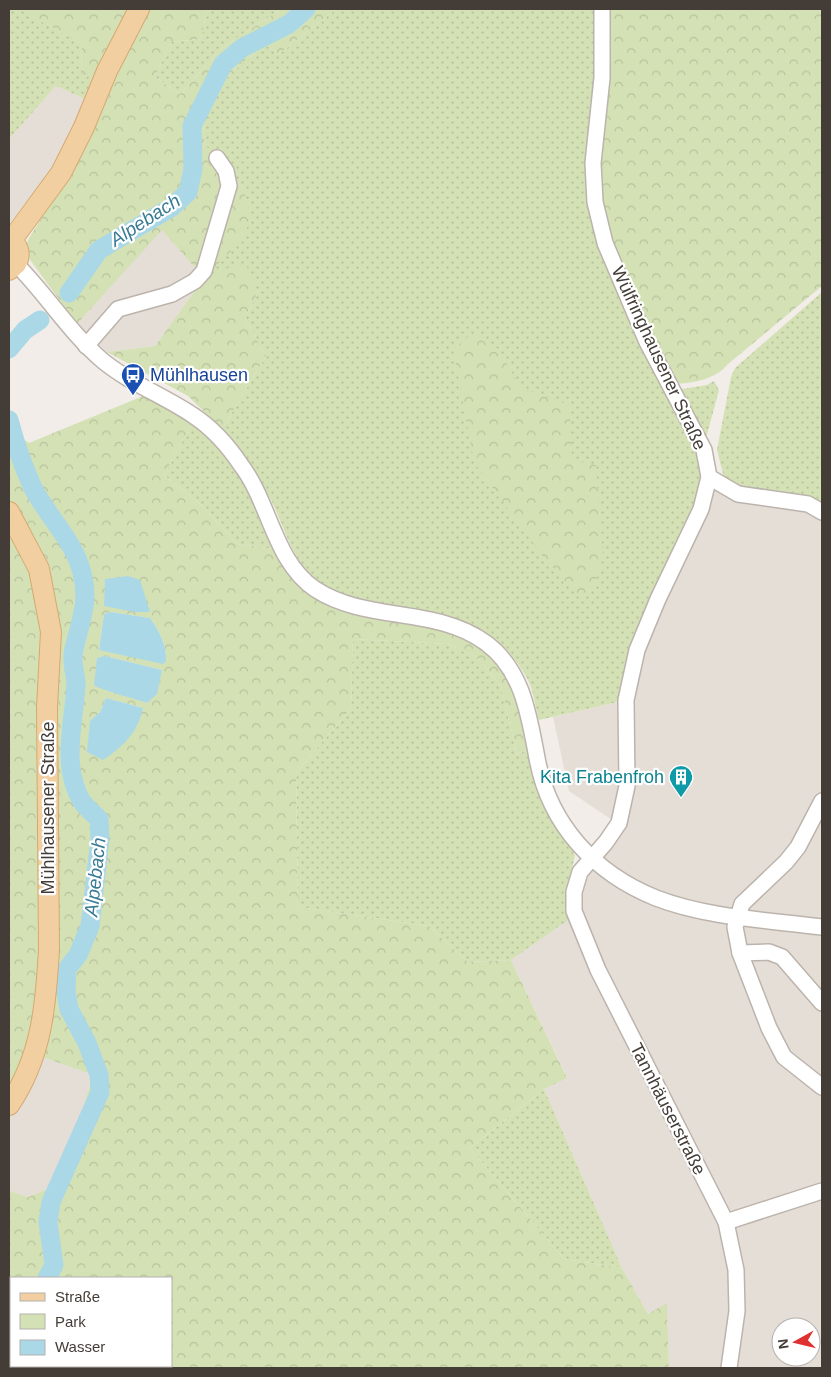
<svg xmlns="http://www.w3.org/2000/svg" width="831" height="1377" font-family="Arial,sans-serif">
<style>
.residential{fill:#e5ded7;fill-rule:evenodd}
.green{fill:url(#green-dots)}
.forest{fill:url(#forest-crowns);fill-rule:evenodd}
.water{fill:#abd8e7}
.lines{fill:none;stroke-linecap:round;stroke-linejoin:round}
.river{stroke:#abd8e7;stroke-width:19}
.minor-casing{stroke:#bcb4ac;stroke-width:18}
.major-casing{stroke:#d5a972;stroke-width:22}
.minor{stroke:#fff;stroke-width:15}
.major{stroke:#f2cfa1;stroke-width:20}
.labels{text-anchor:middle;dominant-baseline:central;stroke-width:4.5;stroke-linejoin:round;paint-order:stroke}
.street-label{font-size:18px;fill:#443d37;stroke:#fff}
.transit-label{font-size:18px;fill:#164399;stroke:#fff;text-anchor:start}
.culture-label{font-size:18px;fill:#0d838f;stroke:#fff;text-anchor:end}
.water-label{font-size:19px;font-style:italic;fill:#397b94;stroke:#fff}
</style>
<defs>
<pattern id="green-dots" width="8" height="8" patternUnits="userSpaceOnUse" patternTransform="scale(1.25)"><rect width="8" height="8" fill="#d4e1b5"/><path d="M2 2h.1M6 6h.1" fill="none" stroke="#b7c29c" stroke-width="1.8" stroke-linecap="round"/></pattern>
<pattern id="forest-crowns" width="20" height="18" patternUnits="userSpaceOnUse" patternTransform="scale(1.25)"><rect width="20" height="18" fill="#d4e1b5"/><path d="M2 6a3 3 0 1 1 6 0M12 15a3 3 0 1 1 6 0" fill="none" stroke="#b7c29c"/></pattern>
</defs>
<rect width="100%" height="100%" fill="#f2ede8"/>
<g class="residential">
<path d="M56 86 85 99 59 159 9 224V139Z"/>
<path d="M162 229 204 278 155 346 107 352 77 324Z"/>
<path d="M719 485 822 515V1368H669L667 1304 648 1314 622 1268 544 1089 567 1077 511 960 578 913V891L624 828 569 791 553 717 627 700 640 650 709 489ZM781 1327H811V1357H781Z"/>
<path d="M42 1057 93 1075 60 1184 28 1197 9 1191V1115Z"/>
</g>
<g class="green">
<path d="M9 9H20L82 44 81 72 97 75 85 99 56 86 9 139Z"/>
<path d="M207 9H281L222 48 180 94 155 77 171 42 201 39Z"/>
<path d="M336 9H595V82L589 151 699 454 702 477 701 497 626 672 618 702 539 720C535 708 534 691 528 680 497 622 445 614 387 605 360 601 334 596 313 577 292 557 285 530 273 504 259 476 241 453 222 429L266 356 245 318 258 292 204 278 243 188 205 145 202 113 229 75 264 44 279 54Z"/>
<path d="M822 292V505L739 490 724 478 717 450 731 377 735 368Z"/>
<path d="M714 381 719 390 705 442 676 390 707 385Z"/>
<path d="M193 422C236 454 256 500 276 549L237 544 201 505 164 475Z"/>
<path d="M353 639 448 644 478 658 501 686 517 755 530 748 546 805 575 855C570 877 566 896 571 918L511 960 468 962 429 926 298 907 296 773 351 708Z"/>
<path d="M544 1089 622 1268 564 1259 470 1148Z"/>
</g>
<g class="forest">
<path d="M19 9H131L97 75 87 77 81 72 82 44Z"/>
<path d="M148 9H207L201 39 171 42 155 77 180 94 222 48 281 9H336L279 54 264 44 229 75 202 113 205 145 243 188 252 218 239 243 205 277 236 265 247 267 258 292 245 318 266 356 222 429 188 396 107 352 155 346 204 278 162 230 77 324 28 257 24 249 29 238 85 149 119 63Z"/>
<path d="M604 9H822V286L728 364C715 380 693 383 673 384L607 240 596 163Z"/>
<path d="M473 333 498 349 521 388 570 405 572 460 596 465 603 555 593 590 578 595 544 558 474 462 453 349Z"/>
<path d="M148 394 193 422 164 475 201 505 237 544 276 549 313 592 434 625 483 646 515 687 530 748 517 755 501 686 478 658 448 644 353 639 351 708 296 773 298 907 429 926 468 962 511 960 567 1078 544 1089 470 1148 564 1259 622 1268 648 1314 667 1303 669 1368H9V1325L11 1316V1366H171V1278H11V1292H9V1191L28 1197 60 1184 93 1075 42 1057 9 1115V430L29 443ZM111 612 150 618C159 630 167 646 166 661L99 650 104 614ZM105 656 162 670 147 703 122 694ZM106 698 143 708 90 721 100 712Z"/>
</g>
<g class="water">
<path d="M128 576 140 580 150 612H135L104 606 105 579Z"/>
<path d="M111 612 150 618C159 630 167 646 166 661L163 664 99 650 104 614Z"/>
<path d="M105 656 162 670 157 694 147 703C136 699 100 690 94 685L97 658Z"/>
<path d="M106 698 143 708C138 732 123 747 103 760L87 752 90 721 100 712Z"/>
</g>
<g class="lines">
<g class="river">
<path d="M69 293 99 250 172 207 188 192 193 169 192 126 223 64 242 48 289 24 306 9"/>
<path d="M9 349 25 330 40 320"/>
<path d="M9 420C15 443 23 466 33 488 53 526 84 548 85 595 85 616 76 635 73 655 72 664 76 675 76 685 74 722 61 765 81 800 85 807 94 814 99 819L100 839 90 926 78 955 67 969 66 992 69 1009 87 1043 99 1075 100 1092 51 1202 48 1222 54 1265 47 1278"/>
<path d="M11 1338V1360"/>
</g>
<g class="minor-casing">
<g id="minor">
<path d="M602 9V78L593 163 595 202 605 243 647 342 704 450 709 477 701 509 658 599 637 650 626 700 627 786 622 809 619 823 606 842 580 872 574 892V911L598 970 726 1222 736 1270 737 1311 729 1368"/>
<path d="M16 264C47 295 69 332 103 361 131 384 165 396 194 416 212 428 229 447 241 465 270 503 274 561 315 589 367 623 436 606 486 643 523 670 529 716 537 758 549 824 594 873 656 898 708 918 768 920 822 927"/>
<path d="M86 346 118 309 172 294 195 281 204 271 229 186 226 171 217 158"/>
<path d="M709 477 738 494 808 504 822 512"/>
<path d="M822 801 798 847 786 862 742 904 735 927 740 953 769 952 782 957 822 1003"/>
<path d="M740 953 769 1028 784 1057 822 1087"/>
<path d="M726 1222 822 1191"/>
</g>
</g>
<g class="major-casing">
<g id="major">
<path d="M9 240C19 245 21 254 16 264L9 270"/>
<path d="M11 241 61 173 84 127 107 71 139 9"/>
<path d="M9 512 39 569 51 632 47 707 49 949C46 1004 42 1057 9 1105"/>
</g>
</g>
<use href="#minor" class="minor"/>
<use href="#major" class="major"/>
</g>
<defs>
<g id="bus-pin" transform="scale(1.25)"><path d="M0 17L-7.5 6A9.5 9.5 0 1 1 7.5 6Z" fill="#1a4fb4" stroke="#fff"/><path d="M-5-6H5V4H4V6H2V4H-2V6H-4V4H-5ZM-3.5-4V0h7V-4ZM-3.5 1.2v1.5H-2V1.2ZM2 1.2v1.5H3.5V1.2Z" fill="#fff"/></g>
<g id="building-pin" transform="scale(1.25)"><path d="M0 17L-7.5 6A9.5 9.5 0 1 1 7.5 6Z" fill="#0f9aa8" stroke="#fff"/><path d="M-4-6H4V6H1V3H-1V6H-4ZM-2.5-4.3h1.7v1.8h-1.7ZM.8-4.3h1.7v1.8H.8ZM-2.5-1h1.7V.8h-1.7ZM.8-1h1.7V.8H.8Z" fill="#fff"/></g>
</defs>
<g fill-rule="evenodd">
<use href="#bus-pin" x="133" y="375"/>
<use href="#building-pin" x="681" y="777"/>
</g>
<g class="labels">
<g class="street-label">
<text transform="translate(659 358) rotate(65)">Wülfringhausener Straße</text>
<text transform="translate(48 808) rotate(-90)">Mühlhausener Straße</text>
<text transform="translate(668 1109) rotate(63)">Tannhäuserstraße</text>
</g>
<g class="transit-label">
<text x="150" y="375">Mühlhausen</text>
</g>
<g class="culture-label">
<text x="664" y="777">Kita Frabenfroh</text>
</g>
<g class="water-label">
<text transform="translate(145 220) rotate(-33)">Alpebach</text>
<text transform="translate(95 877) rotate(-84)">Alpebach</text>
</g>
</g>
<rect width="831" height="1377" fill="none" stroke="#443d37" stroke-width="20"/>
<rect x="10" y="1277" width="162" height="90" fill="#ffffff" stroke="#b4b1af"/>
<rect x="20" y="1293" width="25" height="8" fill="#f2cfa1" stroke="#b4b1af"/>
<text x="55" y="1302" font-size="15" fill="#443d37">Straße</text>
<rect x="20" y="1314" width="25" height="15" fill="#d4e1b5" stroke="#b4b1af"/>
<text x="55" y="1327" font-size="15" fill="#443d37">Park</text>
<rect x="20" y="1340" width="25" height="15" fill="#abd8e7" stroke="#b4b1af"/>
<text x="55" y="1352" font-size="15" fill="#443d37">Wasser</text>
<g transform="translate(796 1342) rotate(262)"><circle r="24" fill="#ffffff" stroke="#b4b1af"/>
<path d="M0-4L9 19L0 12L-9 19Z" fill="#e03131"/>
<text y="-8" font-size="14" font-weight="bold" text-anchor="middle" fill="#443d37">N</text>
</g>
</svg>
